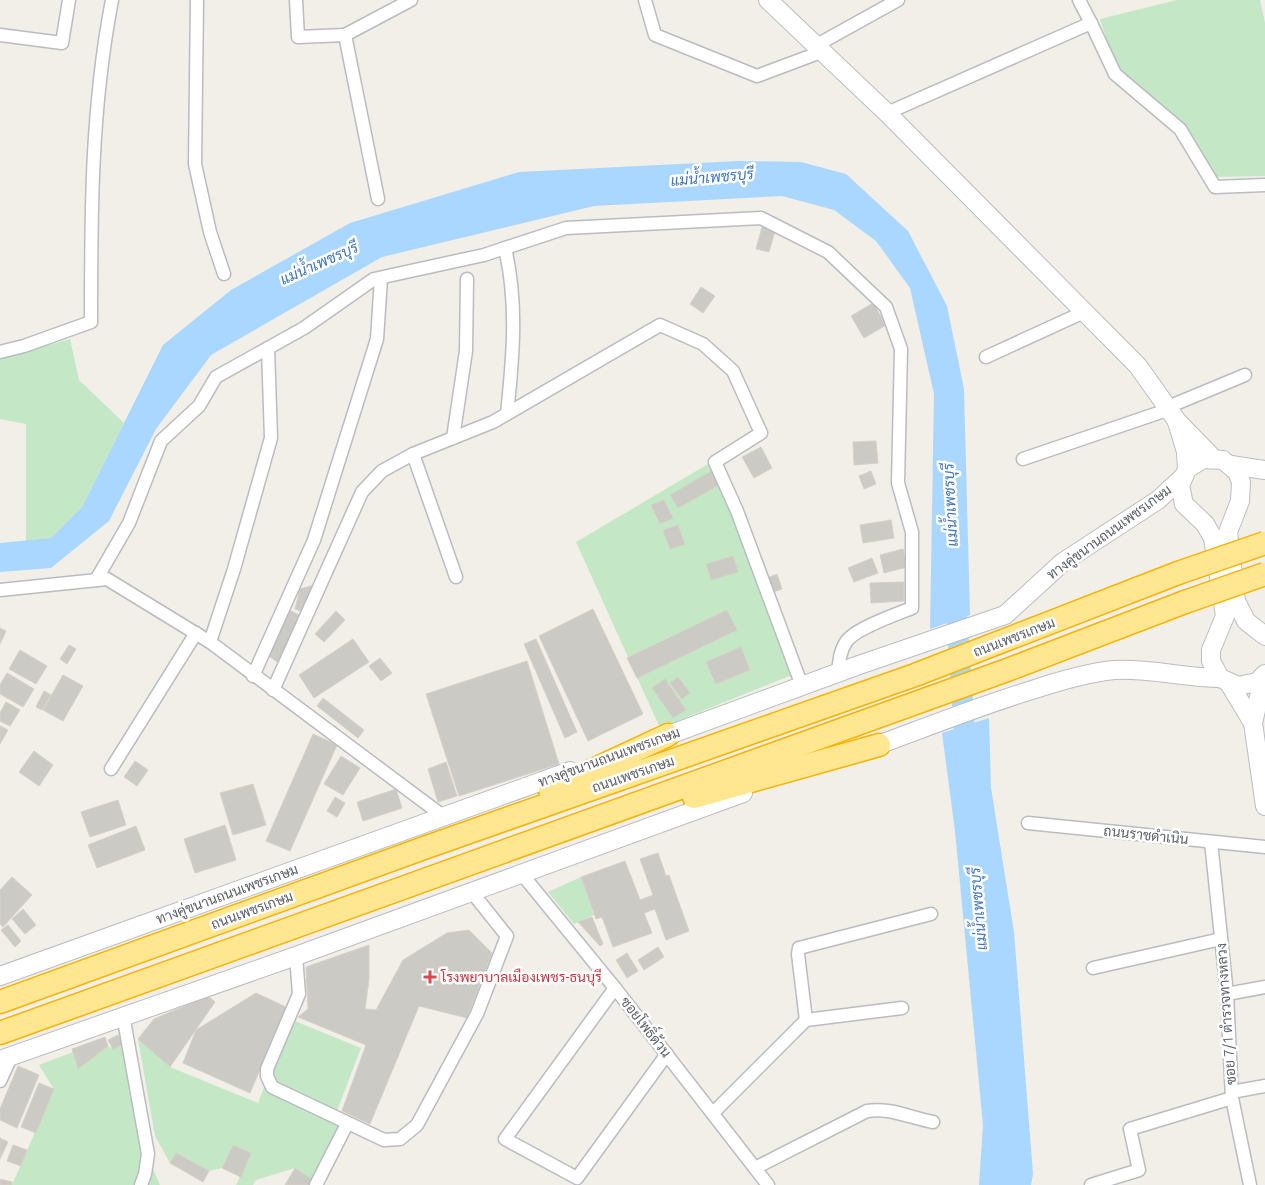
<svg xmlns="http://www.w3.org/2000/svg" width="1265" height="1185" font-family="Ubuntu,Sarabun,sans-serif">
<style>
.green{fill:#c4e8c5}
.water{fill:#a9d7ff}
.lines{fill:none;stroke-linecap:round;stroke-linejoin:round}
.river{stroke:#a9d7ff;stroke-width:21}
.building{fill:#cccac4;stroke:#d6d1c5}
.street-casing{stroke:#b9bcc1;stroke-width:15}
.secondary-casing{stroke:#babdc3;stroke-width:20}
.highway-casing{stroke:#f8b300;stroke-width:25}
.street{stroke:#fff;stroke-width:12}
.secondary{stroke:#fff;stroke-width:18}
.highway{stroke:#ffe690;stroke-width:22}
.highway-bridge-casing{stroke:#f8b300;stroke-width:25;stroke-linecap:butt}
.highway-bridge{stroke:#ffe690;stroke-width:22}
.health-dot{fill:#e0444e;stroke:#fff;stroke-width:2}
.labels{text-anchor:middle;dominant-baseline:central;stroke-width:5;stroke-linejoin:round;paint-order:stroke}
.street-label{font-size:14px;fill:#5e6268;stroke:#fff}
.health-label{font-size:14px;fill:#be3a42;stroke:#fff;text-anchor:start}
.water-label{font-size:15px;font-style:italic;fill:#4276b5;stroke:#fff}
</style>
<rect width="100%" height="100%" fill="#f1efe7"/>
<g class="green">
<path d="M1177 0H1260L1265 23V176L1217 177 1180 123 1117 71 1100 19Z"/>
<path d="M70 339 79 380 124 423 82 507 51 538 26 542V424L0 419V359Z"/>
<path d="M720 457 792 675 660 728 576 542Z"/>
<path d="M581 877 594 915 574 924 548 892Z"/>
<path d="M290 1019 361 1048 335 1116 351 1123 314 1181 295 1168 256 1180 253 1185H236L251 1153 233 1145 222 1168 209 1171 176 1153 170 1163 155 1136 138 1039 170 1067 258 1103Z"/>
<path d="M123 1044 141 1141 160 1185H12L54 1089 39 1065 73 1052 78 1069 108 1046 113 1049Z"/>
</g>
<g class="water">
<path d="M739 161 801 162 846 174 908 231 947 306 964 389 970 615 930 629 934 394 910 288 876 241 834 210 782 196 594 206 382 257 211 355 156 429 109 521 51 568 0 572V543L51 538 82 507 163 345 231 290 350 223 519 172Z"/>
<path d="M989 718 991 788 1014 932 1033 1174 1031 1185H979L983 1125 955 831 942 733Z"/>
</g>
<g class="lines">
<path class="river" d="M955 591 966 755"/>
</g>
<g class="building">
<path d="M762 227 775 231 769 252 756 249Z"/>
<path d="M701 287 715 296 703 313 690 304Z"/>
<path d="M873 303 886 325 864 338 851 316Z"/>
<path d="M876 441 878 463 854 465 853 442Z"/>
<path d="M761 447 772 468 754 478 742 457Z"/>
<path d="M713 470 721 484 678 508 670 495Z"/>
<path d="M871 471 876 484 864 489 859 476Z"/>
<path d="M664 500 673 518 660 524 651 505Z"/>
<path d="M891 520 894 538 863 543 860 525Z"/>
<path d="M678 525 685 544 670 549 663 530Z"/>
<path d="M903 549 907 567 884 573 880 555Z"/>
<path d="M733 556 738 572 711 580 706 564Z"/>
<path d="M872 558 878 573 854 582 848 568Z"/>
<path d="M777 574 782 589 770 593 765 579Z"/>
<path d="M904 582V601L871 603 870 583Z"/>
<path d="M318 584 305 613 295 609 300 589Z"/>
<path d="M287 609 303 617 280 664 266 654Z"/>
<path d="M593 609 643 714 588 741 539 636Z"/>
<path d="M727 610 737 630 637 678 627 658Z"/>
<path d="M336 611 345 620 324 642 315 634Z"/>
<path d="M0 628 6 631 0 644Z"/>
<path d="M353 639 369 662 314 698 299 675Z"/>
<path d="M536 639 577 732 565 738 524 644Z"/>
<path d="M69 645 76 649 67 664 60 659Z"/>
<path d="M741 647 750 670 716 684 706 662Z"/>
<path d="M20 650 47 666 36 684 9 669Z"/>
<path d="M380 658 392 673 381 681 369 666Z"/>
<path d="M527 661 559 764 459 796 426 694Z"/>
<path d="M7 673 34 689 23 707 0 694V685Z"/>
<path d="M63 675 83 686 63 721 43 710Z"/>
<path d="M678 677 690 693 682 699 670 683Z"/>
<path d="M665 679 686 710 673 718 652 688Z"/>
<path d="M44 691 51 695 42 710 36 707Z"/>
<path d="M323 698 364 730 358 738 317 706Z"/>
<path d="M6 702 20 710 10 726 0 721V713Z"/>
<path d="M0 726 8 730 0 744Z"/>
<path d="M313 734 337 745 290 851 266 841Z"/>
<path d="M34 751 53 765 39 786 19 772Z"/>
<path d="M341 756 360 768 343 795 324 784Z"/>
<path d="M135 761 148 770 137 786 124 777Z"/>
<path d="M446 762 457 796 438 802 428 769Z"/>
<path d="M253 784 266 825 233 835 220 793Z"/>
<path d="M396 789 402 808 363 821 357 802Z"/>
<path d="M335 797 345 803 337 817 327 811Z"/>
<path d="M118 800 126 825 90 837 81 812Z"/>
<path d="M225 825 236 860 195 873 184 839Z"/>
<path d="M136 826 145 850 97 868 88 845Z"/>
<path d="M658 853 666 876 669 875 689 931 666 940 655 909 644 913 652 933 613 947 602 917 596 919 581 877 625 861 640 900 653 895 640 859Z"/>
<path d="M12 877 32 895 3 927 0 924V890Z"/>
<path d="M23 909 36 925 25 934 12 919Z"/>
<path d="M592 917 603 944 600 946 578 922Z"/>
<path d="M8 925 21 941 15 947 1 930Z"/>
<path d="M469 930 492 953 467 1018 419 1006 370 1124 342 1111 366 1045 298 1017 308 1009 306 967 369 945V979L365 1009 376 1010 403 960 447 933Z"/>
<path d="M658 947 664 957 644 970 638 960Z"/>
<path d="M627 953 638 971 627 978 616 960Z"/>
<path d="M256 993 286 1007 250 1093 183 1063 196 1030Z"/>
<path d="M208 996 215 1002 170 1067 138 1039 154 1019Z"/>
<path d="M118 1035 123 1044 113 1049 108 1040Z"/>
<path d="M105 1037 108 1046 78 1069 72 1049Z"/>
<path d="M18 1066 39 1075 17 1128 0 1120V1109Z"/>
<path d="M39 1083 54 1089 36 1133 21 1127Z"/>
<path d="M0 1138 8 1142 0 1159Z"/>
<path d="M13 1145 27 1150 21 1166 7 1161Z"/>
<path d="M233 1145 251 1153 241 1177 222 1168Z"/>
<path d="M176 1153 209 1171 203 1182 170 1163Z"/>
<path d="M295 1168 314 1181 312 1185H285Z"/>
<path d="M0 1179 12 1182V1185H0Z"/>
</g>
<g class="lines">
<g class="street-casing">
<g id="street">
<path d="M197 0 195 164 210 232 224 274"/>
<path d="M296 0 298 37 345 35 378 199"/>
<path d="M645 0 655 35 757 76 821 52"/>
<path d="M1079 0 1091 23"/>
<path d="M0 35 62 43 69 0"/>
<path d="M345 35 411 0"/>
<path d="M815 46 898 0"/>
<path d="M887 113 1091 23 1115 74 1180 129 1215 187 1265 185"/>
<path d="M505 248C518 304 513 357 507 414"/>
<path d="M0 352 24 346 91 322C91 212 91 109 112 0"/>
<path d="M986 357 1084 312"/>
<path d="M1168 407 1245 375"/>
<path d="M453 438 466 351 467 279"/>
<path d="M413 454 456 577"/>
<path d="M1023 459 1170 409"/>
<path d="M96 580 129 523 161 441 199 406 216 377 304 328 374 279 484 255 566 228 761 218 828 252 886 307 901 349 898 483 912 532V608C897 614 854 629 846 642 840 651 839 662 838 673"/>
<path d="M0 590 107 579 210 642 443 816"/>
<path d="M210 642 234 569 271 438 268 348"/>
<path d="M253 676 314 540 377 339 381 278"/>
<path d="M273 690 362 492 382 471 413 454 493 422 660 325 703 344 733 371 761 433 715 462 737 511 802 686"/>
<path d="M111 769 196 633"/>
<path d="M1028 823 1265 847"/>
<path d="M1211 842 1227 994 1232 1098 1250 1185"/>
<path d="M521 873 615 988 768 1185"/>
<path d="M296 956 299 994 267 1069V1076L272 1087 384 1140 400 1139 417 1125 477 1014 507 936 471 891"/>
<path d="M1093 968 1221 939"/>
<path d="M615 988 505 1139 577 1178 667 1054"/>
<path d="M1227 994 1265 987"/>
<path d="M123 1015 148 1154 145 1174 141 1185"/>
<path d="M806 1020 798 954 799 948 931 914"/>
<path d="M0 1081 12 1055"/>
<path d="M1232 1092 1265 1086"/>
<path d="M713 1113 806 1020 902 1008"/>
<path d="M755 1168 867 1111C889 1107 911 1118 933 1122"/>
<path d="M316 1185 347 1124"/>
<path d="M1091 1185 1139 1170 1130 1129 1232 1098"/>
</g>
</g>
<g class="secondary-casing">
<g id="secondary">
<path d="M768 0 887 113 1138 366 1177 421 1213 458"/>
<path d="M1177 422 1186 452 1187 469"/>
<path d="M1231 465 1265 470"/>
<path d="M1265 636 1246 621 1236 601 1228 532 1240 501 1241 482 1237 472 1223 460 1203 459 1187 469 1180 486 1184 504 1205 524 1213 538 1225 616 1211 650V661L1220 678 1238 686 1257 682 1265 674"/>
<path d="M1264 675 1253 723 1265 806"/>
<path d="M1229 683 1253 723"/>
<path d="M655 740 859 665 1005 615 1063 562 1158 500 1183 477"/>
<path d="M867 749C922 729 976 707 1032 690 1059 681 1086 673 1114 670 1150 668 1185 678 1220 678"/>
<path d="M0 976 570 771"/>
<path d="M0 1060 296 956 743 793"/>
</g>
</g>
<g class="highway-casing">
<g id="highway">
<path d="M550 790 668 735"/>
<path d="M694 797 879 745"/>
<path d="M0 1002 424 848 915 675 1178 573"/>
<path d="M0 1033 1010 669 1185 602"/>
</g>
</g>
<use href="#street" class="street"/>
<use href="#secondary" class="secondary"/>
<use href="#highway" class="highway"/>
<g class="highway-bridge-casing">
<g id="highway-bridge">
<path d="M1178 573 1265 543"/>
<path d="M1185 602 1265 574"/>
</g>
</g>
<use href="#highway-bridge" class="highway-bridge"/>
</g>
<path class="health-dot" d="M427.5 969.5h5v5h5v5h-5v5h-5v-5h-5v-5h5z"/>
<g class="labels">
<g class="street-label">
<text transform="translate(1109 532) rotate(-36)">ทางคู่ขนานถนนเพชรเกษม</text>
<text transform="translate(1014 637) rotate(-21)">ถนนเพชรเกษม</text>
<text transform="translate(609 757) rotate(-20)">ทางคู่ขนานถนนเพชรเกษม</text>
<text transform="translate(633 774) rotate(-19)">ถนนเพชรเกษม</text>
<text transform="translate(1146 835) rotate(6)">ถนนราชดำเนิน</text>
<text transform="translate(227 894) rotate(-20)">ทางคู่ขนานถนนเพชรเกษม</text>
<text transform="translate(252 910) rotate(-20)">ถนนเพชรเกษม</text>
<text transform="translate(1226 1014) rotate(-94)">ซอย 7/1 ตำรวจทางหลวง</text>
<text transform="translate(646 1027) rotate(52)">ซอยโพธิ์ด้วน</text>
</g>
<g class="health-label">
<text x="441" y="977">โรงพยาบาลเมืองเพชร-ธนบุรี</text>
</g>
<g class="water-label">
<text transform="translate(712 177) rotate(-5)">แม่น้ำเพชรบุรี</text>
<text transform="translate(319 263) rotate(-24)">แม่น้ำเพชรบุรี</text>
<text transform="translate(950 505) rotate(-93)">แม่น้ำเพชรบุรี</text>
<text transform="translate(978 909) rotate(-95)">แม่น้ำเพชรบุรี</text>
</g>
</g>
</svg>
